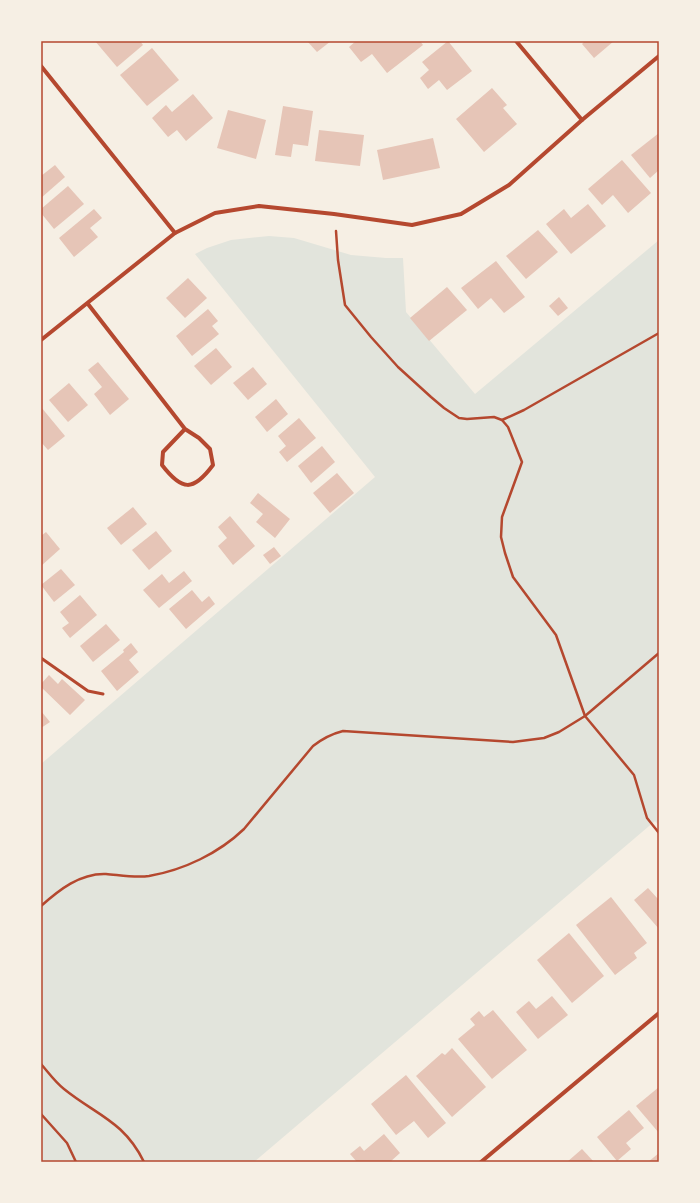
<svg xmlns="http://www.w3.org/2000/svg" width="700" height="1203" font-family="'DejaVu Sans',sans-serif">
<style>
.green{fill:#e2e4dc}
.building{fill:#e6c5b7}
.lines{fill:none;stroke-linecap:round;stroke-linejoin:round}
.path{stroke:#b5482f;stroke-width:2.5}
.service{stroke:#b5482f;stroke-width:3}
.minor{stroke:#b5482f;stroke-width:4}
.neatline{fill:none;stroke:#b5482f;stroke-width:1.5}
</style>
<rect width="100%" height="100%" fill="#f6efe4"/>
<path class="green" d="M269 236 294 238 351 255 386 258H403L406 312 475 394 659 240V826L655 821 254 1162H41V764L375 477 195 254 207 248 231 240Z"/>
<g class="building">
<path d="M95 41H140L143 45 117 67Z"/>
<path d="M307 41H331L317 52Z"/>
<path d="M356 41H420L423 45 387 73 372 54 361 62 349 47Z"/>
<path d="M448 41 472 71 447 90 439 80 428 89 420 78 429 70 422 62Z"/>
<path d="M585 41H614L594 58 582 44Z"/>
<path d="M152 48 179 80 147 106 120 75Z"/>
<path d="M492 88 507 105 503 108 517 124 484 152 456 119Z"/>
<path d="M193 94 213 118 186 141 177 130 168 137 152 118 166 105 172 112Z"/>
<path d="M283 106 313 111 308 146 293 144 291 157 275 155Z"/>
<path d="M228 110 266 120 256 159 217 148Z"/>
<path d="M319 130 364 135 360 166 315 161Z"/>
<path d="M659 133V170L650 178 631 155Z"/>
<path d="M433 138 440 168 383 180 377 150Z"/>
<path d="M622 160 651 193 628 213 613 195 602 205 588 189Z"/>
<path d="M55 165 65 177 41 198V176Z"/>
<path d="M68 186 84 204 54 229 41 213V209Z"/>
<path d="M588 204 606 226 571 254 546 224 564 209 571 218Z"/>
<path d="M94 209 102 218 90 228 98 237 74 257 59 238Z"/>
<path d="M538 230 558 252 526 279 506 256Z"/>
<path d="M496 261 525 297 504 313 491 298 478 309 461 288Z"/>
<path d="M188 278 207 298 185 318 166 298Z"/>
<path d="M447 287 467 310 429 341 410 318Z"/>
<path d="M559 297 568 308 558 316 549 306Z"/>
<path d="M208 309 218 321 212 326 219 334 192 356 176 336Z"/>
<path d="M216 348 232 367 211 385 194 366Z"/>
<path d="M98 362 129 399 110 415 94 394 102 387 88 370Z"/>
<path d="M253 367 267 384 248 400 233 383Z"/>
<path d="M69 383 88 405 68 422 49 400Z"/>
<path d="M276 399 288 414 267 432 255 417Z"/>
<path d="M41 407 65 436 48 450 41 442Z"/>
<path d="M299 418 316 438 287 462 279 452 286 446 278 436Z"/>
<path d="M322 446 335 462 311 483 298 466Z"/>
<path d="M337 473 354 493 330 513 313 493Z"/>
<path d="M258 493 290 519 275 538 256 522 263 514 250 503Z"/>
<path d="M133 507 147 524 121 545 107 528Z"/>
<path d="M230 516 255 546 233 565 218 546 227 538 218 527Z"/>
<path d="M156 531 172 551 149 570 132 550Z"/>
<path d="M46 532 60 549 41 566V536Z"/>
<path d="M274 547 281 556 270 564 263 555Z"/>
<path d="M61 569 75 585 54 602 41 585Z"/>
<path d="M184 571 192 581 159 608 143 590 162 574 169 583Z"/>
<path d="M192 590 202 602 209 596 215 604 186 629 169 609Z"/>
<path d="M80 595 97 615 70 638 62 628 69 623 60 612Z"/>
<path d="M106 624 120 640 93 662 80 646Z"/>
<path d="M131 643 138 652 129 660 139 672 117 691 101 671 124 652 123 650Z"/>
<path d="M49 675 58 684 62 679 85 700 70 715 41 687V684Z"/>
<path d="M41 711 50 722 41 728Z"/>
<path d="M648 888 658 899 659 898V929L634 900Z"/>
<path d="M611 897 647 943 634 953 637 958 615 975 576 925Z"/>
<path d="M569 933 604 976 572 1003 537 960Z"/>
<path d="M552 996 568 1015 538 1039 516 1012 529 1001 536 1009Z"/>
<path d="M493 1010 527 1050 492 1079 458 1039 475 1025 470 1019 479 1011 484 1017Z"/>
<path d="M452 1048 486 1087 452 1117 416 1076 442 1053 445 1055Z"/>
<path d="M406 1075 446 1123 428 1138 414 1121 396 1135 371 1104Z"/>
<path d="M659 1087V1133L636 1106Z"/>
<path d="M629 1110 644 1128 626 1143 631 1149 617 1161 597 1137Z"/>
<path d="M384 1134 400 1153 390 1162H357L350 1154 360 1146 364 1151Z"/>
<path d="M582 1149 594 1162H567Z"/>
<path d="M659 1153V1162H648Z"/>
</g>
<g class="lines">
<g class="path">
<path d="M336 231 338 260 345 305 371 337 398 367 431 397 444 408 459 418 467 419 494 417 502 420 508 427 522 462 502 517 501 537 505 553 513 577 556 635 585 716 634 775 647 818 659 833"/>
<path d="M502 420 524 410 659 333"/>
<path d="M41 906C59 890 80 873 106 874 119 875 135 878 149 876 184 870 219 853 244 829L313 746C322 739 331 734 343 731L513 742 544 738 559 732 585 716 659 653"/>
<path d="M41 1064C48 1072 55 1082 64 1089 96 1115 124 1121 144 1162"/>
<path d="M41 1114 67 1143 76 1162"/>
</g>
<path class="service" d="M41 658 88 691 103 694"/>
<g class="minor">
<path d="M516 41 582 120"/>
<path d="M41 66 175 233"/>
<path d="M88 304 185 429 199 438 210 449 213 465C193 492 182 491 162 465L163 452 185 429"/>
<path d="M41 340 175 233 215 213 259 206 334 214 412 225 461 214 509 185 582 120 659 56"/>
<path d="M481 1162 659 1013"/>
</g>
</g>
<rect width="700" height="1203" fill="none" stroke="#f6efe4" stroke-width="84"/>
<rect x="42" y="42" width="616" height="1119" class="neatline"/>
</svg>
